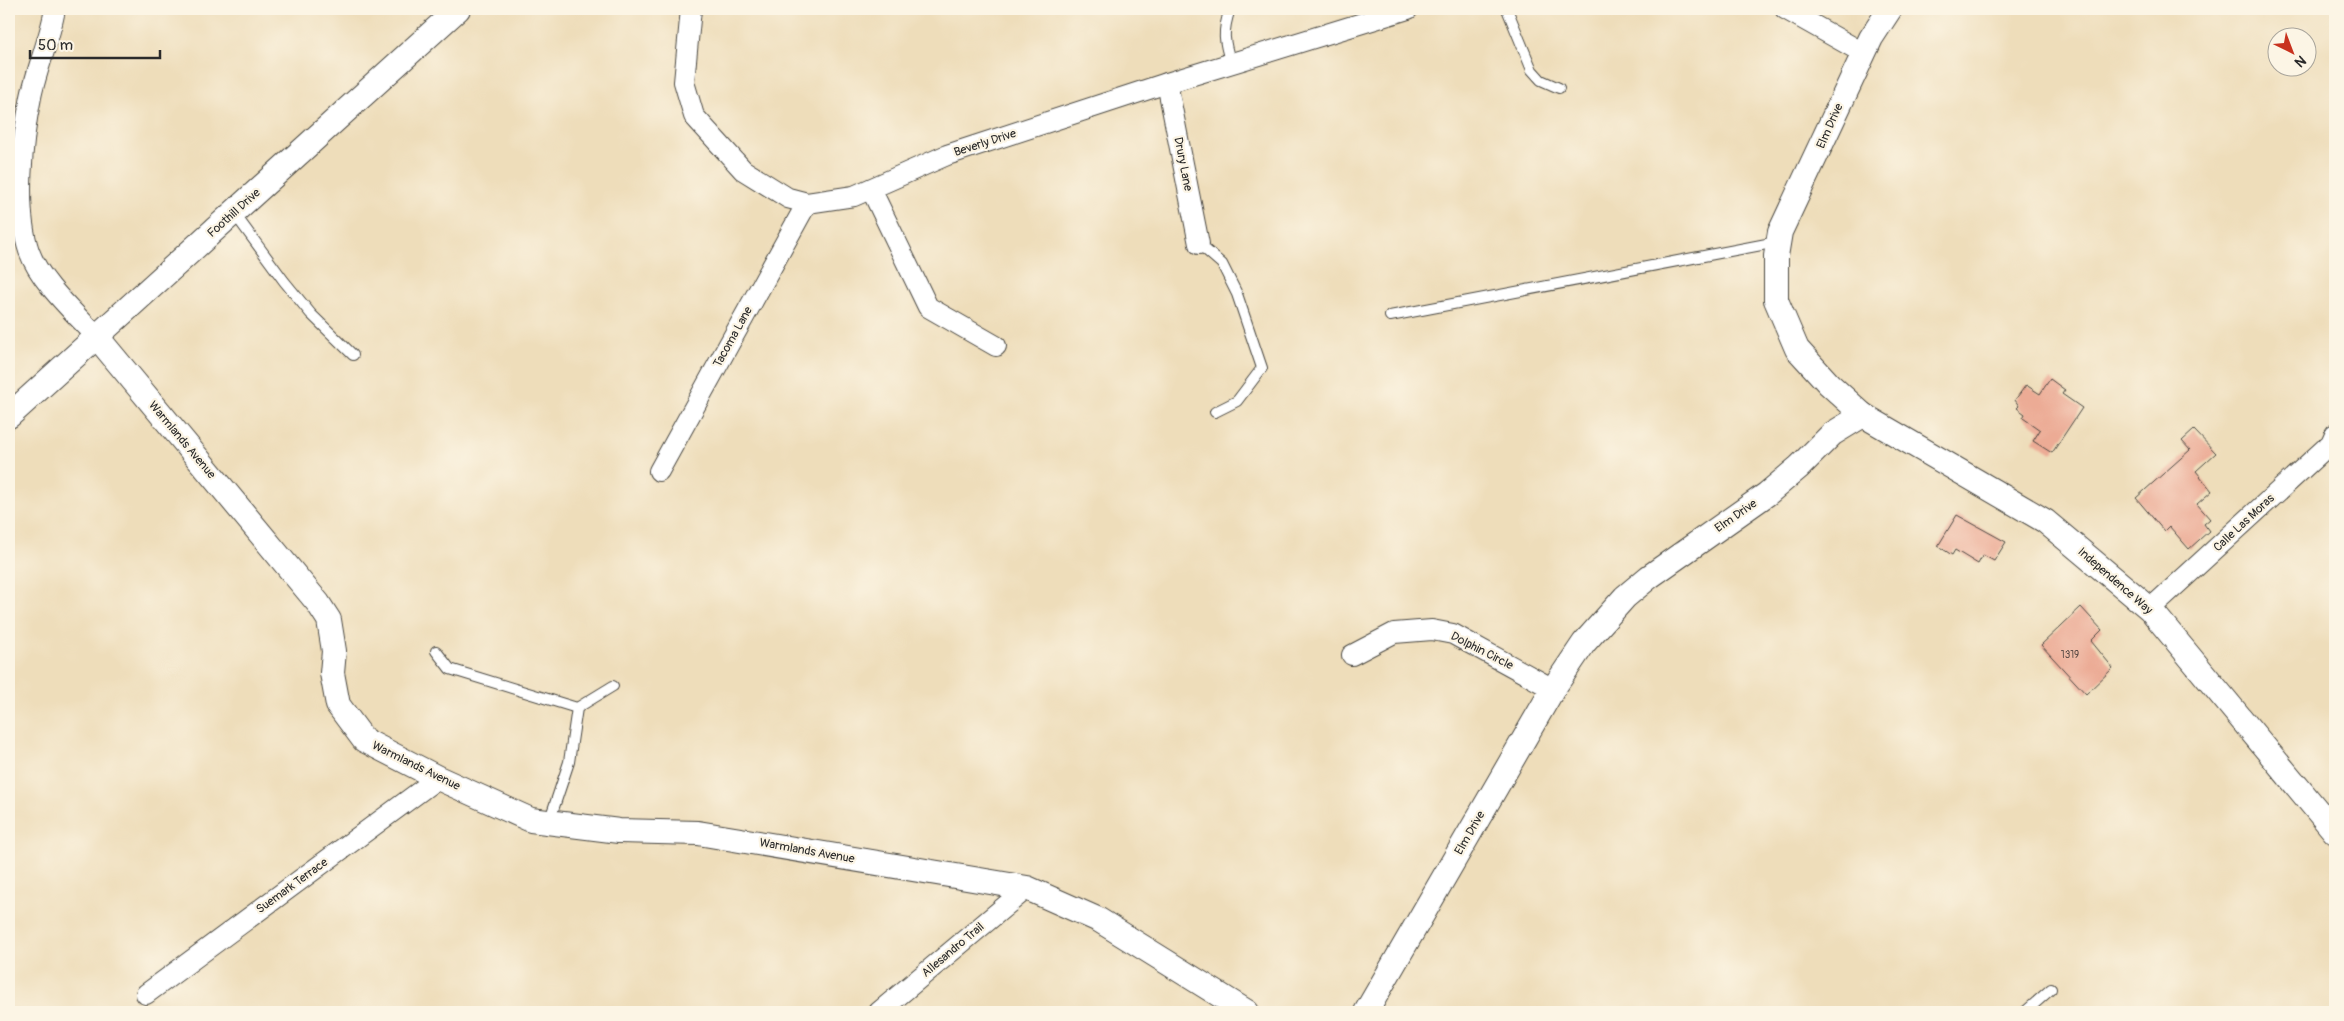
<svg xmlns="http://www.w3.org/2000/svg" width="2344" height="1021" font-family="Pangolin,sans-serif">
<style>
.building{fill:#ecab95}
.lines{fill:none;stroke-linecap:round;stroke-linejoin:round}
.service-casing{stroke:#484640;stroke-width:12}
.minor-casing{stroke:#484640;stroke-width:22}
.tertiary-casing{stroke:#484640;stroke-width:26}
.service{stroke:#fff;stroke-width:10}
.minor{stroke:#fff;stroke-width:20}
.tertiary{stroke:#fff;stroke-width:24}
.labels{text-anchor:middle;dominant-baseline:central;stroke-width:4.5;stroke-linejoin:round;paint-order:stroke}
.number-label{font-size:10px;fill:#5b4b46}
.street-label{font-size:12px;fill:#2b2b2b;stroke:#fcf5e5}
</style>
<rect width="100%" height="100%" fill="#fcf5e5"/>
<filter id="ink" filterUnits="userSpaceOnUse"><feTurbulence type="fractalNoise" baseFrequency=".02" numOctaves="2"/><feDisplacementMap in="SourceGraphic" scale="10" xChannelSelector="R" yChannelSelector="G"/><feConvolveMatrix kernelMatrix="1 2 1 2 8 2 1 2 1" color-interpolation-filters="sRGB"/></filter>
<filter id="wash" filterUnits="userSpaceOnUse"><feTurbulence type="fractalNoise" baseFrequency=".0096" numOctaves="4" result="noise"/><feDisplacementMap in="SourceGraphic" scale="20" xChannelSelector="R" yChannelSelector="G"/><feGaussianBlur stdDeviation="1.12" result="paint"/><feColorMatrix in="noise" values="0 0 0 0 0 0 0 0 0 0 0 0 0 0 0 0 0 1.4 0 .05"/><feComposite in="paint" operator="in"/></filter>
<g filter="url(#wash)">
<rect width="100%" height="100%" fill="#eeddba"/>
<g id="blocks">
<g class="building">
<path d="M2050 379 2065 390 2062 394 2082 408 2052 453 2033 441 2040 430 2023 418 2025 414 2017 408 2019 406 2015 400 2026 385 2040 394Z"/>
<path d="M2194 430 2216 453 2196 471 2212 491 2197 504 2210 519 2204 524 2209 531 2189 549 2169 526 2164 531 2136 498 2190 450 2182 441Z"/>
<path d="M1957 515 2006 542 1994 561 1983 555 1978 564 1955 550 1952 555 1938 546Z"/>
<path d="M2081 607 2102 630 2091 641 2113 668 2086 694 2041 645Z"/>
</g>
</g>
</g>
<g filter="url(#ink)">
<use href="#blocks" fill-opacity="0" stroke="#484640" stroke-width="1"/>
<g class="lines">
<g class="service-casing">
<g id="service">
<path d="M1230 9C1222 32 1224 41 1231 64"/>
<path d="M1507 9 1532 70 1541 80 1559 88"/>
<path d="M234 213 284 281 311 314 353 355"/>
<path d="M1199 244 1222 264 1237 294 1262 368 1237 401 1215 412"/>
<path d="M1390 316 1777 242"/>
<path d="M436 651 450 669 577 708 613 686"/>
<path d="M549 822 569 762 577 708"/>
<path d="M2025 1012 2051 989"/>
</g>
</g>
<g class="minor-casing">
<g id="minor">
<path d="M55 9C50 39 37 67 31 97 22 139 15 210 29 251 40 282 75 313 97 337"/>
<path d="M691 9 684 82 694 116 743 170 788 198 807 203 854 196 947 155 1167 83 1408 9"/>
<path d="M1785 9 1865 54"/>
<path d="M1167 83 1199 244"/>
<path d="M871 189 928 307 996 346"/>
<path d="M659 471 807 203"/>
<path d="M2150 609 2331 443 2335 434"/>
<path d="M1352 655 1394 633 1432 630 1453 634 1553 689"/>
<path d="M146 994 438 778"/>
<path d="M879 1012 1027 888"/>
</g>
</g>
<g class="tertiary-casing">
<g id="tertiary">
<path d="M1890 9 1871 38 1780 232 1776 256V300L1797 349 1829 384 1863 415 2045 521 2150 609 2335 832"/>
<path d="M97 337 318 603 329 620 334 651 332 673 338 705 364 740 438 778 531 820 619 831 698 833 1027 888 1099 920 1247 1012"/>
<path d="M9 416 458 9"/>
<path d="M1366 1012 1553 689 1584 643 1625 597 1649 577 1767 494 1799 467 1832 434 1863 415"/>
</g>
</g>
<use href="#service" class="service"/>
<use href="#minor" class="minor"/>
<use href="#tertiary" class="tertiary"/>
</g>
</g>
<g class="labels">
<g class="number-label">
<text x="2070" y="655">1319</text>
</g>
<g class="street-label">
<text transform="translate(1830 126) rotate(-66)">Elm Drive</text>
<text transform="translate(985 143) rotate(-18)">Beverly Drive</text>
<text transform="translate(1183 164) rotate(79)">Drury Lane</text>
<text transform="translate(234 213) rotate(-42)">Foothill Drive</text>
<text transform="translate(733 337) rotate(-61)">Tacoma Lane</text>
<text transform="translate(182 440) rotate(50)">Warmlands Avenue</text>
<text transform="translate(1736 516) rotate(-35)">Elm Drive</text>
<text transform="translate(2244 523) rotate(-43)">Calle Las Moras</text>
<text transform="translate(2115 581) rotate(41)">Independence Way</text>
<text transform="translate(1482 651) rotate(27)">Dolphin Circle</text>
<text transform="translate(416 766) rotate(26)">Warmlands Avenue</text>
<text transform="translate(1470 833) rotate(-60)">Elm Drive</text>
<text transform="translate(807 851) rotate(10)">Warmlands Avenue</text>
<text transform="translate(292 886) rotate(-36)">Suemark Terrace</text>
<text transform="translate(953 950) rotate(-40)">Allesandro Trail</text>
</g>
</g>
<rect width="2344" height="1021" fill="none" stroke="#fcf5e5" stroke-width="30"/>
<g transform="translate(2292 52) rotate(138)"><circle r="24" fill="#fcf5e5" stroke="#a8a49b"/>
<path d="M0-4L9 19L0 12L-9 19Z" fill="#c8321e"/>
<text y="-8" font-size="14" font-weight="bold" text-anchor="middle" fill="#2b2b2b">N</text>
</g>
<path d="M30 50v8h130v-8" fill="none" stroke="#2b2b2b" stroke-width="2.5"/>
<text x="38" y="50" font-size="15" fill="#2b2b2b" stroke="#fcf5e5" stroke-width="4" paint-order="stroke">50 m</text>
</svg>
